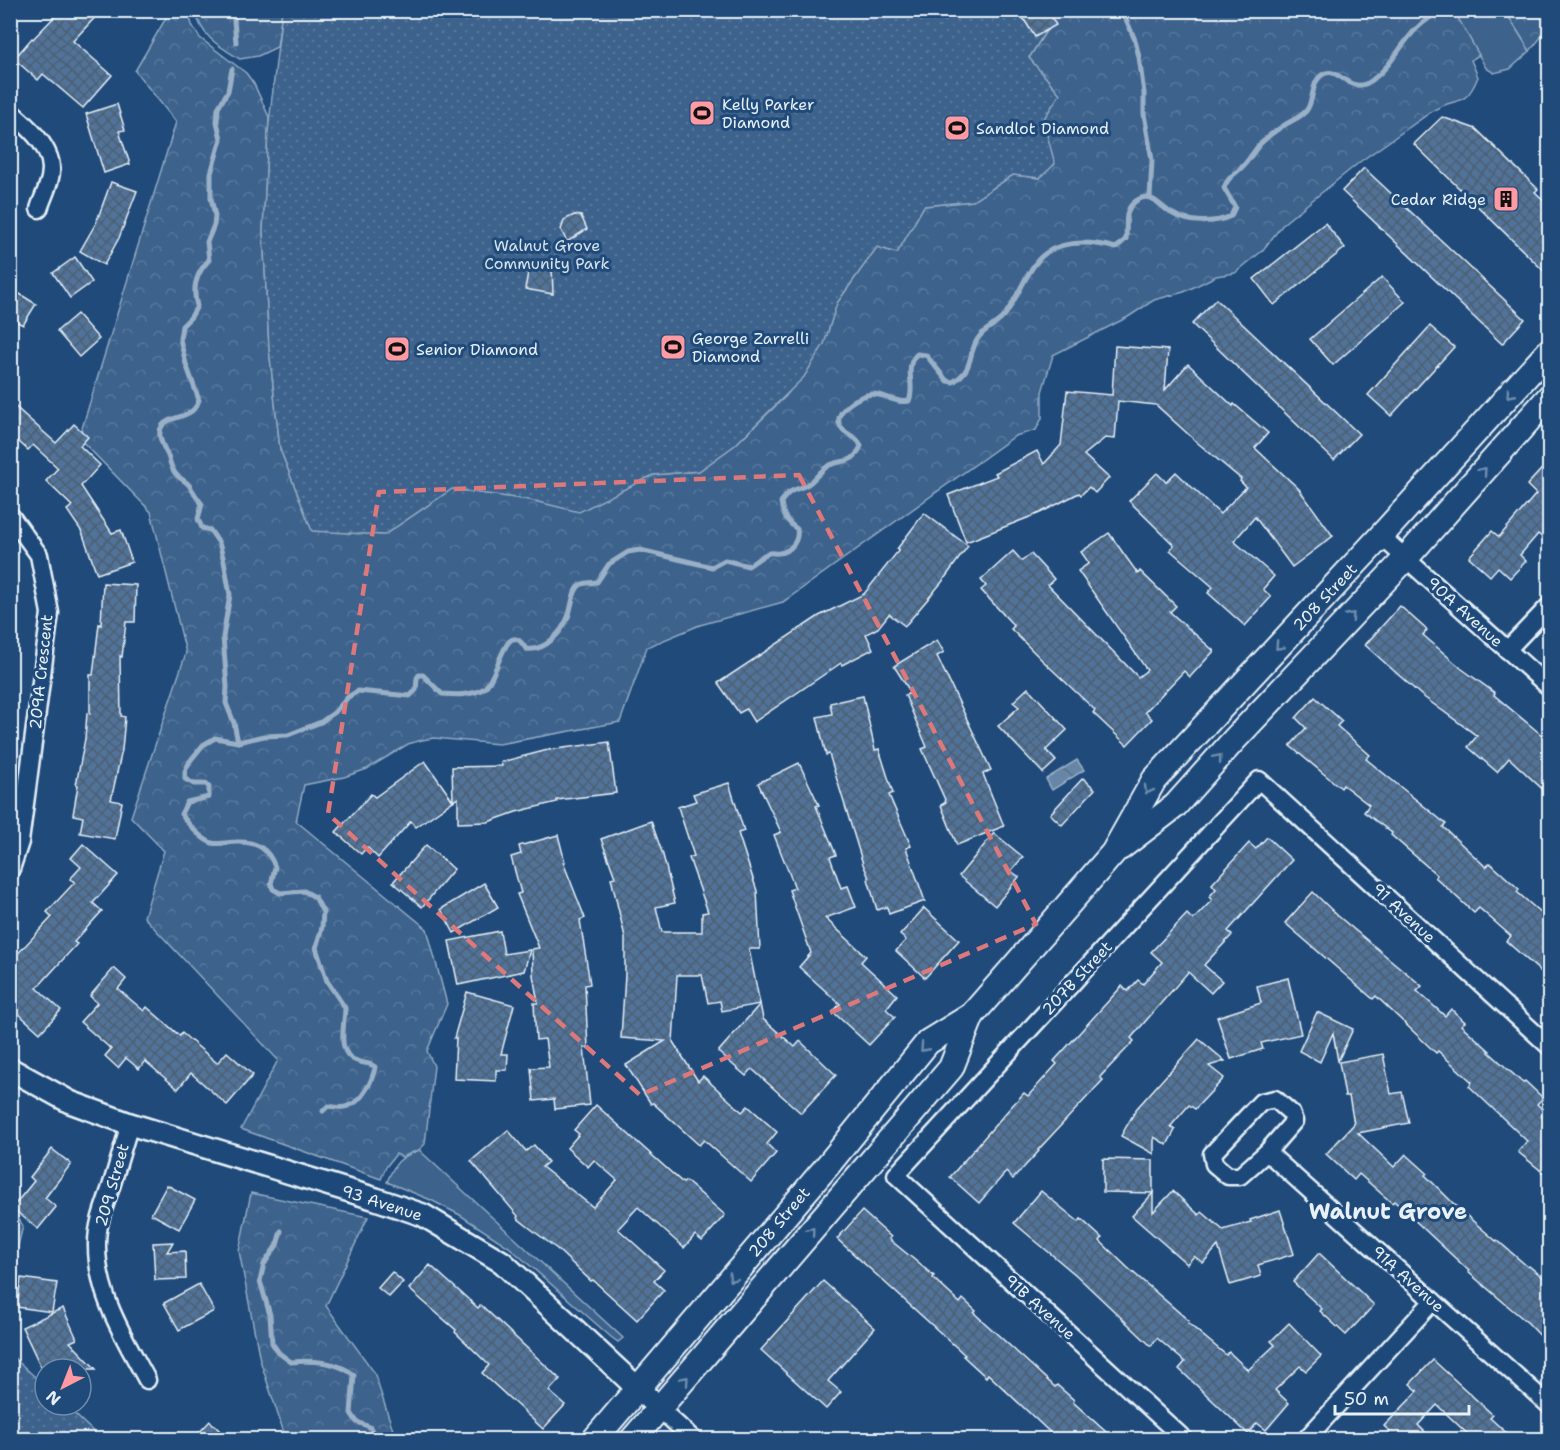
<svg xmlns="http://www.w3.org/2000/svg" width="1560" height="1450" font-family="'Shantell Sans',sans-serif">
<style>
.grass{fill:#3c628c;stroke:#92aac2;stroke-width:1.5}
.forest{fill:url(#forest-crowns);stroke:#92aac2;stroke-width:1.5}
.park{fill:url(#park-dots);stroke:#92aac2;stroke-width:1.5}
.water{fill:url(#water-waves);stroke:#9ab0c7;stroke-width:1.5}
.lines{fill:none;stroke-linecap:round;stroke-linejoin:round}
.stream{stroke:#9ab0c7;stroke-width:5}
.building{fill:url(#building-cross-hatch);stroke:#e8f1f8;stroke-width:1.5}
.minor-casing{stroke:#e8f1f8;stroke-width:21}
.tertiary-casing{stroke:#e8f1f8;stroke-width:26}
.secondary-casing{stroke:#e8f1f8;stroke-width:28}
.minor{stroke:#1f4a7a;stroke-width:16}
.tertiary{stroke:#1f4a7a;stroke-width:21}
.secondary{stroke:#1f4a7a;stroke-width:24}
.oneway{stroke:#6f8dac}
.marked{fill:none;stroke:#dd787b;stroke-width:4.5;stroke-dasharray:12 8;stroke-linejoin:round}
.labels{text-anchor:middle;dominant-baseline:central;stroke-width:6;stroke-linejoin:round;paint-order:stroke}
.poi-label{font-size:16px;fill:#e8f1f8;stroke:#1f4a7a;text-anchor:start}
.park-label{font-size:16px;fill:#d7e3ed;stroke:#1f4a7a}
.street-label{font-size:16px;fill:#e8f1f8;stroke:#1f4a7a}
.district-label{font-size:22px;font-weight:bold;fill:#e8f1f8;stroke:#1f4a7a}
</style>
<defs>
<pattern id="forest-crowns" width="20" height="18" patternUnits="userSpaceOnUse" patternTransform="scale(1.5)"><rect width="20" height="18" fill="#3c628c"/><path d="M2 6a3 3 0 1 1 6 0M12 15a3 3 0 1 1 6 0" fill="none" stroke="#58799d"/></pattern>
<pattern id="park-dots" width="8" height="8" patternUnits="userSpaceOnUse" patternTransform="scale(1.5)"><rect width="8" height="8" fill="#3c628c"/><path d="M2 2h.1M6 6h.1" fill="none" stroke="#58799d" stroke-width="1.8" stroke-linecap="round"/></pattern>
<pattern id="water-waves" width="16" height="10" patternUnits="userSpaceOnUse" patternTransform="scale(1.5)"><rect width="16" height="10" fill="#6685a7"/><path d="M0 5q4-4 8 0t8 0" fill="none" stroke="#596d82"/></pattern>
<pattern id="building-cross-hatch" width="8" height="8" patternUnits="userSpaceOnUse" patternTransform="scale(1.5)"><rect width="8" height="8" fill="#517399"/><path d="M0 0l8 8M0 8l8-8" fill="none" stroke="#4c5e72"/></pattern>
</defs>
<rect width="100%" height="100%" fill="#1f4a7a"/>
<filter id="ink" filterUnits="userSpaceOnUse"><feTurbulence type="fractalNoise" baseFrequency=".0167" numOctaves="2"/><feDisplacementMap in="SourceGraphic" scale="12" xChannelSelector="R" yChannelSelector="G"/><feConvolveMatrix kernelMatrix="1 2 1 2 8 2 1 2 1" color-interpolation-filters="sRGB"/></filter>
<g filter="url(#ink)">
<g class="grass">
<path d="M1454 11H1505L1530 51 1510 69 1494 73 1486 68Z"/>
<path d="M419 1150 623 1338 618 1342 611 1337 509 1247 460 1215 431 1200 387 1182C395 1162 399 1158 419 1150Z"/>
</g>
<g class="forest">
<path d="M170 11H188L192 25 200 38 246 73 254 84 269 117 263 231 269 348 280 449 312 530 384 535 452 489 530 500 579 511 653 475 699 471 735 445 786 396 824 344 837 303 877 247 897 253 924 206 973 201 1013 175 1040 178 1042 120 1060 94 1029 58 1051 23 1042 11H1454L1479 55 1471 60 1478 77C1465 109 1457 96 1434 110L1361 161 1284 223 1262 251 1235 273 1216 276 1184 292 1154 300 1128 317 1053 355 1042 392V418L1036 430 1015 436 783 602 700 625 647 647 620 722 499 744 434 738 422 740 408 744 367 769 344 777 304 785 296 821 427 929 447 1004 427 1051 434 1066 425 1144 419 1150 402 1157 396 1154 386 1167 381 1179 241 1129 278 1060 144 917 164 851 131 817 186 653 151 512 79 438 176 122 135 71Z"/>
<path d="M195 11H282L277 47 258 56 240 59C217 45 202 37 195 11Z"/>
<path d="M1505 11H1549V27L1530 51Z"/>
<path d="M251 1193 368 1217 326 1306 374 1372 396 1439H286L260 1360 239 1251Z"/>
</g>
<g class="park">
<path d="M282 10 1042 11 1051 23 1029 58 1060 94 1043 120 1055 164 1040 178 1013 175 973 201 924 206 897 253 877 247 837 303 824 344 804 377 735 445 699 471 653 475 579 512 530 500 452 489 384 535 312 531 280 449 269 348 263 231 268 132Z"/>
<path d="M10 1205 23 1226 11 1274H10Z"/>
<path d="M11 1355 45 1386V1405H65L101 1439H11Z"/>
</g>
<path class="water" d="M1077 760 1084 770 1052 790 1046 779Z"/>
<g class="lines">
<g class="stream">
<path d="M233 10 236 42"/>
<path d="M1122 10 1135 40 1139 57 1144 93V114L1152 160 1150 198"/>
<path d="M232 69 228 91 218 108 217 122 221 139 211 173V198L215 216 214 225 207 242 209 260C196 273 192 289 197 306L191 317 182 326 180 339 186 364 199 400C194 415 183 415 170 420 152 428 162 444 168 456 170 461 171 468 175 473 178 478 185 480 189 485 193 491 197 498 202 504L198 519 202 528 210 530 219 543 224 561 230 595 223 637 227 687 226 703 234 723 238 742"/>
<path d="M323 1111 328 1106C335 1107 341 1109 348 1106 362 1102 373 1080 375 1067 369 1062 363 1064 357 1061 335 1054 345 1024 345 1008L327 981 316 948 322 927 323 912 315 897 304 891 280 893 273 889 271 884 275 867C268 848 256 841 236 842 228 842 221 845 212 843 201 839 188 824 181 814L187 802 209 797V787L206 784H194L185 779V771L190 761 203 745 215 738 238 742 264 736 288 735 321 722 335 712 348 697 358 691 410 696 416 690 417 678 419 675H423L442 694C456 695 470 696 483 689 499 679 505 614 526 649 545 652 562 632 568 617 572 608 572 592 579 586 583 582 591 583 597 582L609 564 628 552 640 550 712 567 725 560 748 566C755 562 762 555 769 553 772 552 776 554 779 553 791 552 799 540 797 529 786 521 783 516 781 502 794 485 793 493 808 484 816 479 821 469 830 465 845 458 852 466 861 446 858 435 842 435 839 423 836 409 860 395 872 394 885 394 896 404 909 401 916 386 903 367 917 354L926 355 947 381 953 382C974 369 967 358 977 340 984 327 1000 325 1007 312 1017 297 1024 279 1035 264 1053 238 1090 241 1116 248L1126 239C1127 230 1125 219 1128 211 1131 203 1141 195 1150 198 1158 201 1165 210 1173 214 1189 223 1214 224 1231 216L1235 207 1224 188C1228 177 1233 176 1241 168 1249 161 1254 150 1261 143 1267 137 1275 131 1283 126 1290 121 1300 118 1306 111 1315 101 1310 78 1326 73 1341 69 1350 95 1371 81 1391 67 1400 45 1416 29 1423 22 1433 15 1442 10"/>
<path d="M281 1231 277 1245 264 1264 260 1281 270 1315 272 1343 279 1353 291 1362C312 1360 337 1361 354 1375L351 1413 357 1422 370 1427 376 1440"/>
</g>
</g>
<g class="building">
<path d="M61 10H102L73 41 112 75 83 108 43 74 38 80 14 59 32 38 33 39Z"/>
<path d="M1018 10H1047L1056 25 1035 37Z"/>
<path d="M117 104 125 130 119 131 130 164 104 173 86 114Z"/>
<path d="M1442 117 1476 129 1538 189 1535 192 1550 206V277L1414 144Z"/>
<path d="M1364 168 1525 319 1502 344 1342 191Z"/>
<path d="M111 182 137 191 119 238 104 265 80 251 96 223Z"/>
<path d="M574 215 581 216 587 229 567 242 561 230 564 220Z"/>
<path d="M1325 223 1345 248 1274 305 1254 279Z"/>
<path d="M75 257 92 282 70 298 53 273Z"/>
<path d="M552 266 553 294 525 289 529 267Z"/>
<path d="M1382 277 1405 302 1333 365 1310 339Z"/>
<path d="M10 288 36 304 23 325 10 318Z"/>
<path d="M1216 299 1359 434 1334 460 1192 324Z"/>
<path d="M77 314 99 339 79 357 57 331Z"/>
<path d="M1430 326 1454 347 1391 416 1368 395Z"/>
<path d="M1115 346 1168 350 1165 390 1188 364 1233 406 1234 404 1268 433 1255 448 1299 489 1333 536 1292 567 1255 517 1234 541 1274 576 1263 589 1271 597 1245 626 1208 593 1213 587 1170 550 1174 545 1129 501 1157 473 1166 482 1176 472 1220 514 1246 487 1240 481 1241 479 1199 444 1156 405 1118 401 1115 439 1105 438 1084 455 1109 478 1095 493 1089 487 1081 495 1079 493 1040 513 966 542 948 495 997 476 995 473 1037 451 1044 464 1061 445 1067 391 1112 395Z"/>
<path d="M10 402 56 443 74 424 88 437 80 446 100 465 81 486 112 533 121 530 132 562 97 574 82 532 67 510 72 506 46 481 58 468 33 445 28 450 10 434Z"/>
<path d="M1550 460V544L1538 534 1520 555 1526 561 1510 578 1498 567 1490 576 1469 557 1492 531 1499 537 1536 494 1527 485Z"/>
<path d="M924 513 968 546 942 582 905 626 889 614 878 628 866 634 873 649 842 665 841 663 754 722 746 709 739 713 718 683 819 616 864 594 899 550 897 549Z"/>
<path d="M1109 533 1138 574 1140 571 1176 606 1170 612 1214 651 1190 677 1184 671 1145 712 1152 719 1127 745 1093 713 1095 710 1042 660 1011 629 1014 626 981 590 986 586 981 580 1013 551 1022 561 1031 554 1054 579 1048 585 1138 677 1147 670 1078 571 1089 563 1081 552Z"/>
<path d="M103 583 136 585 135 622H126L122 657 120 656 121 716 125 717 122 750 111 800 122 802 115 839 80 833 83 817 73 815 78 785H76L85 739 87 713 90 714V675H93L99 624 101 625Z"/>
<path d="M1400 606 1427 630 1423 635 1462 669 1495 693 1494 695 1550 742V796L1509 758 1497 772 1468 747 1477 736 1421 695 1365 645Z"/>
<path d="M937 640 944 652 937 656 991 770 983 774 1004 826 957 845 941 805 946 802 922 749 927 747 905 695 911 693 894 666Z"/>
<path d="M1028 688 1067 730 1046 750 1056 761 1043 773 998 726 1019 707 1013 702Z"/>
<path d="M863 696 875 750 879 749 893 793 889 795 911 846 906 848 925 901 889 914 887 907 877 910 868 879 869 878 863 864 829 754 826 755 817 717 832 714 830 703Z"/>
<path d="M1315 697 1342 721 1337 726 1370 755 1366 759 1446 824 1443 827 1486 867 1490 863 1519 889 1517 892 1550 921V980L1506 941 1511 936 1479 908 1474 913 1435 877 1437 875 1391 835 1392 833 1364 812 1369 805 1343 785 1341 788 1290 746 1306 728 1296 718Z"/>
<path d="M609 742 616 793 557 800V802L516 812 488 822 458 823V798L453 801 452 767 502 766 501 762 548 750Z"/>
<path d="M425 761 453 801 416 827 411 821 378 858 367 847 361 854 336 832 371 794 375 797Z"/>
<path d="M799 763 819 805 816 806 836 855 830 857 841 888 848 886 856 907 825 918 866 956 861 962 897 995 886 1009 895 1017 869 1045 833 1012 840 1004 799 967 811 953 789 890 795 888 774 835 781 832 758 783Z"/>
<path d="M1083 778 1095 789 1062 825 1050 814Z"/>
<path d="M729 783 744 831 738 833 757 891 760 949H749L760 1004 722 1011 720 1001 708 1003 702 975H677L673 1042 698 1081 703 1076 742 1112 748 1106 777 1132 767 1144 776 1153 751 1182 704 1140 699 1145 653 1103 651 1104 626 1065 665 1041 621 1038 625 975V937L611 878 615 877 601 839 651 821 663 855 675 903 656 907 662 932H702V913L708 912 689 858 694 856 678 807 696 801 693 794Z"/>
<path d="M994 833 1023 857 1011 871 1019 877 995 906 959 876Z"/>
<path d="M558 835 565 862H563L585 918 580 920 590 984 585 985 588 1048H584L590 1105 555 1109 554 1099 534 1101 531 1068 549 1067 545 1039 536 1040 534 1003H538L533 975 532 949 539 948 517 894 521 893 511 857 521 854 519 846Z"/>
<path d="M1267 837 1292 860 1228 931 1232 935 1204 965 1222 981 1211 993 1188 972 1131 1038 1134 1041 1100 1077 1103 1080 1038 1150 1039 1151 1013 1179 1006 1172 979 1203 950 1177 1010 1108 1024 1093 1028 1096 1057 1064 1054 1061 1122 986 1128 991 1138 980 1143 984 1162 962 1151 952 1187 914 1193 920 1212 900 1209 897 1216 889 1212 884 1249 843 1256 849Z"/>
<path d="M83 844 118 875 93 903 102 911 74 942 77 944 37 988 61 1010 40 1033 10 1006V962L52 917 47 912 75 882 70 879 81 867 71 858Z"/>
<path d="M426 845 454 869 422 907 393 882Z"/>
<path d="M484 883 498 907 454 933 441 909Z"/>
<path d="M1313 892 1338 916 1422 986 1417 991 1445 1016 1451 1009 1465 1022 1461 1025 1490 1051 1489 1052 1523 1083 1525 1081 1543 1098 1537 1104 1545 1112 1541 1116 1550 1123V1178L1518 1152 1527 1141 1469 1086 1472 1082 1438 1051 1436 1053 1376 996 1373 999 1285 923Z"/>
<path d="M924 908 959 940 925 978 896 951 906 940 900 935Z"/>
<path d="M500 931 504 954 530 950 524 971 458 985 449 941Z"/>
<path d="M114 968 126 979 118 989 144 1011 147 1007 180 1036 182 1033 217 1063 227 1052 253 1075 227 1105 191 1073 178 1089 145 1061 139 1069 126 1058 118 1068 105 1056 111 1049 80 1022 97 1003 90 996Z"/>
<path d="M1288 978 1301 1034 1261 1043 1263 1049 1231 1059 1217 1017 1261 1003 1257 986Z"/>
<path d="M467 992 514 1005 501 1054H508L507 1070H496V1081L454 1079 456 1038H454Z"/>
<path d="M760 1004 763 1019 795 1047 800 1041 836 1075 801 1113 752 1069 746 1076 718 1052Z"/>
<path d="M1317 1012 1353 1029 1338 1061 1333 1033 1320 1062 1299 1051Z"/>
<path d="M1199 1039 1225 1061 1209 1066 1224 1078 1195 1109 1189 1105 1170 1127 1175 1130 1167 1145 1154 1137V1154L1121 1136 1137 1108Z"/>
<path d="M1383 1054 1391 1094 1402 1092 1409 1123 1358 1133 1394 1167 1406 1154 1427 1173 1425 1175 1459 1209 1496 1241 1497 1240 1528 1267 1529 1266 1550 1283V1346L1528 1323 1468 1272 1469 1271 1394 1201 1392 1203 1359 1174 1354 1180 1326 1154 1354 1124 1349 1096H1345L1339 1062Z"/>
<path d="M596 1105 683 1183 686 1181 725 1215 702 1241 695 1235 684 1248 638 1207 618 1229 664 1270 654 1281 664 1290 637 1320 593 1280 591 1281 557 1249 517 1218 518 1216 471 1161 508 1130 526 1151 534 1145 548 1162 542 1167 593 1207 617 1180 594 1160 588 1167 567 1148 579 1134 574 1130Z"/>
<path d="M52 1149 71 1164 45 1198 56 1207 38 1229 12 1208 34 1181 30 1177Z"/>
<path d="M1103 1159 1153 1160V1193L1103 1192Z"/>
<path d="M167 1185 195 1200 179 1229 151 1214Z"/>
<path d="M1041 1191 1079 1222 1081 1219 1102 1238 1100 1241 1128 1268 1189 1321 1188 1323 1226 1355 1229 1352 1248 1370 1275 1345 1271 1341 1289 1323 1321 1356 1306 1371 1300 1366 1275 1390 1289 1403 1266 1430 1257 1423 1248 1434 1179 1369 1185 1362 1157 1338 1151 1346 1076 1275 1014 1223Z"/>
<path d="M1173 1191 1199 1215 1202 1212 1223 1230 1251 1222 1250 1220 1280 1210 1294 1254 1258 1265 1261 1276 1230 1285 1218 1246 1203 1263 1194 1256 1187 1264 1132 1216 1153 1193V1212Z"/>
<path d="M862 1211 891 1237 889 1239 934 1276 933 1278 960 1303 963 1299 976 1311 974 1313 1055 1387 1057 1385 1074 1400 1073 1402 1115 1440H1058L988 1374 986 1377 963 1356 965 1355 837 1239Z"/>
<path d="M173 1242 167 1252 185 1251 186 1279 155 1280 153 1243Z"/>
<path d="M1319 1253 1374 1305 1346 1335 1320 1311 1322 1309 1293 1282Z"/>
<path d="M430 1265 478 1308 481 1305 560 1379 549 1391 565 1405 543 1429 482 1373 489 1365 455 1332 456 1330 409 1289Z"/>
<path d="M392 1272 403 1282 389 1297 378 1288Z"/>
<path d="M21 1278 57 1283 52 1312 17 1307Z"/>
<path d="M823 1281 875 1328 828 1381 841 1392 826 1409 761 1350Z"/>
<path d="M199 1284 214 1311 179 1330 164 1303Z"/>
<path d="M63 1308 77 1339 70 1342 96 1369H42L22 1327Z"/>
<path d="M1433 1360 1493 1415 1490 1418 1514 1440H1474L1437 1405 1418 1425 1433 1440H1383L1390 1432 1384 1426 1418 1391 1410 1384Z"/>
<path d="M210 1421 229 1440H192Z"/>
</g>
<g class="lines">
<g class="minor-casing">
<g id="minor">
<path d="M10 111C28 127 57 150 50 178 48 188 42 199 39 209"/>
<path d="M10 515 39 555 50 613 20 842 10 872"/>
<path d="M1381 536 1550 688"/>
<path d="M1507 650 1550 605"/>
<path d="M1275 1099 1291 1113 1294 1121 1267 1152 1240 1176H1228L1214 1164 1212 1154 1261 1102Z"/>
<path d="M130 1124C123 1146 117 1168 110 1190 104 1207 97 1225 97 1243 96 1294 124 1337 147 1380"/>
<path d="M1267 1152 1550 1406"/>
<path d="M660 1409 694 1440"/>
<path d="M1185 1440 896 1175 1259 780 1550 1047"/>
<path d="M1305 1440 1433 1301"/>
</g>
</g>
<g class="tertiary-casing">
<path id="tertiary" d="M10 1069 70 1102 130 1124 376 1199 423 1215 502 1262 660 1409"/>
</g>
<g class="secondary-casing">
<g id="secondary">
<path d="M1120 848 1175 806 1234 740 1406 558 1550 396"/>
<path d="M594 1440 828 1165 928 1042 972 1015 1113 853 1154 780 1381 536 1550 350"/>
<path d="M632 1440 951 1068 972 1015"/>
</g>
</g>
<use href="#minor" class="minor"/>
<use href="#tertiary" class="tertiary"/>
<use href="#secondary" class="secondary"/>
</g>
<defs><path id="oneway-chevron" d="M-2-3.5L2.5 0L-2 3.5" fill="none" stroke-width="1.6" stroke-linecap="round" stroke-linejoin="round" transform="scale(1.5)"/></defs>
<g class="oneway">
<use href="#oneway-chevron" transform="translate(1510 394) rotate(132)"/>
<use href="#oneway-chevron" transform="translate(1483 471) rotate(-49)"/>
<use href="#oneway-chevron" transform="translate(1351 616) rotate(-47)"/>
<use href="#oneway-chevron" transform="translate(1279 646) rotate(133)"/>
<use href="#oneway-chevron" transform="translate(1218 758) rotate(-49)"/>
<use href="#oneway-chevron" transform="translate(1148 790) rotate(119)"/>
<use href="#oneway-chevron" transform="translate(924 1048) rotate(132)"/>
<use href="#oneway-chevron" transform="translate(811 1231) rotate(-50)"/>
<use href="#oneway-chevron" transform="translate(732 1278) rotate(130)"/>
<use href="#oneway-chevron" transform="translate(685 1380) rotate(-49)"/>
</g>
</g>
<path class="marked" d="M799 475 1036 924 640 1095 328 814 379 492Z"/>
<defs>
<g id="stadium-square" transform="scale(1.35)"><rect x="-9" y="-9" width="18" height="18" rx="4" fill="#ff9aa2" stroke="#1f4a7a"/><path d="M0-5a6.5 5 0 1 0 0 10a6.5 5 0 1 0 0-10ZM-3.5-1.8h7v3.6h-7Z" fill="#111"/></g>
<g id="building-square" transform="scale(1.35)"><rect x="-9" y="-9" width="18" height="18" rx="4" fill="#ff9aa2" stroke="#1f4a7a"/><path d="M-4-6H4V6H1V3H-1V6H-4ZM-2.5-4.3h1.7v1.8h-1.7ZM.8-4.3h1.7v1.8H.8ZM-2.5-1h1.7V.8h-1.7ZM.8-1h1.7V.8H.8Z" fill="#111"/></g>
</defs>
<g fill-rule="evenodd">
<use href="#stadium-square" x="702" y="113"/>
<use href="#stadium-square" x="957" y="128"/>
<use href="#building-square" x="1506" y="199"/>
<use href="#stadium-square" x="673" y="347"/>
<use href="#stadium-square" x="397" y="349"/>
</g>
<g class="labels">
<g class="poi-label">
<text x="722" y="104">Kelly Parker<tspan x="722" dy="18">Diamond</tspan></text>
<text x="976" y="128">Sandlot Diamond</text>
<text x="1486" y="199" text-anchor="end">Cedar Ridge</text>
<text x="692" y="338">George Zarrelli<tspan x="692" dy="18">Diamond</tspan></text>
<text x="416" y="349">Senior Diamond</text>
</g>
<g class="park-label">
<text x="547" y="245">Walnut Grove<tspan x="547" dy="18">Community Park</tspan></text>
</g>
<g class="street-label">
<text transform="translate(1325 597) rotate(-47)">208 Street</text>
<text transform="translate(1465 612) rotate(42)">90A Avenue</text>
<text transform="translate(41 672) rotate(-84)">209A Crescent</text>
<text transform="translate(1404 913) rotate(43)">91 Avenue</text>
<text transform="translate(1077 978) rotate(-47)">207B Street</text>
<text transform="translate(112 1185) rotate(-74)">209 Street</text>
<text transform="translate(382 1203) rotate(18)">93 Avenue</text>
<text transform="translate(779 1222) rotate(-50)">208 Street</text>
<text transform="translate(1408 1279) rotate(42)">91A Avenue</text>
<text transform="translate(1040 1307) rotate(42)">91B Avenue</text>
</g>
<g class="district-label">
<text x="1388" y="1211">Walnut Grove</text>
</g>
</g>
<rect width="1560" height="1450" fill="none" stroke="#1f4a7a" stroke-width="36"/>
<rect x="18" y="18" width="1524" height="1414" fill="none" stroke="#e8f1f8" stroke-width="2" filter="url(#ink)"/>
<g transform="translate(63 1387) rotate(222)"><circle r="28" fill="#1f4a7a" stroke="#6f8dac" stroke-width="1.5"/>
<path d="M0-4.5L10 22L0 15L-10 22Z" fill="#ff9aa2"/>
<text y="-9" font-size="16" font-weight="bold" text-anchor="middle" fill="#e8f1f8">N</text>
</g>
<path d="M1335 1405v9h134v-9" fill="none" stroke="#e8f1f8" stroke-width="3"/>
<text x="1344" y="1405" font-size="18" fill="#e8f1f8" stroke="#1f4a7a" stroke-width="4.5" paint-order="stroke">50 m</text>
</svg>
